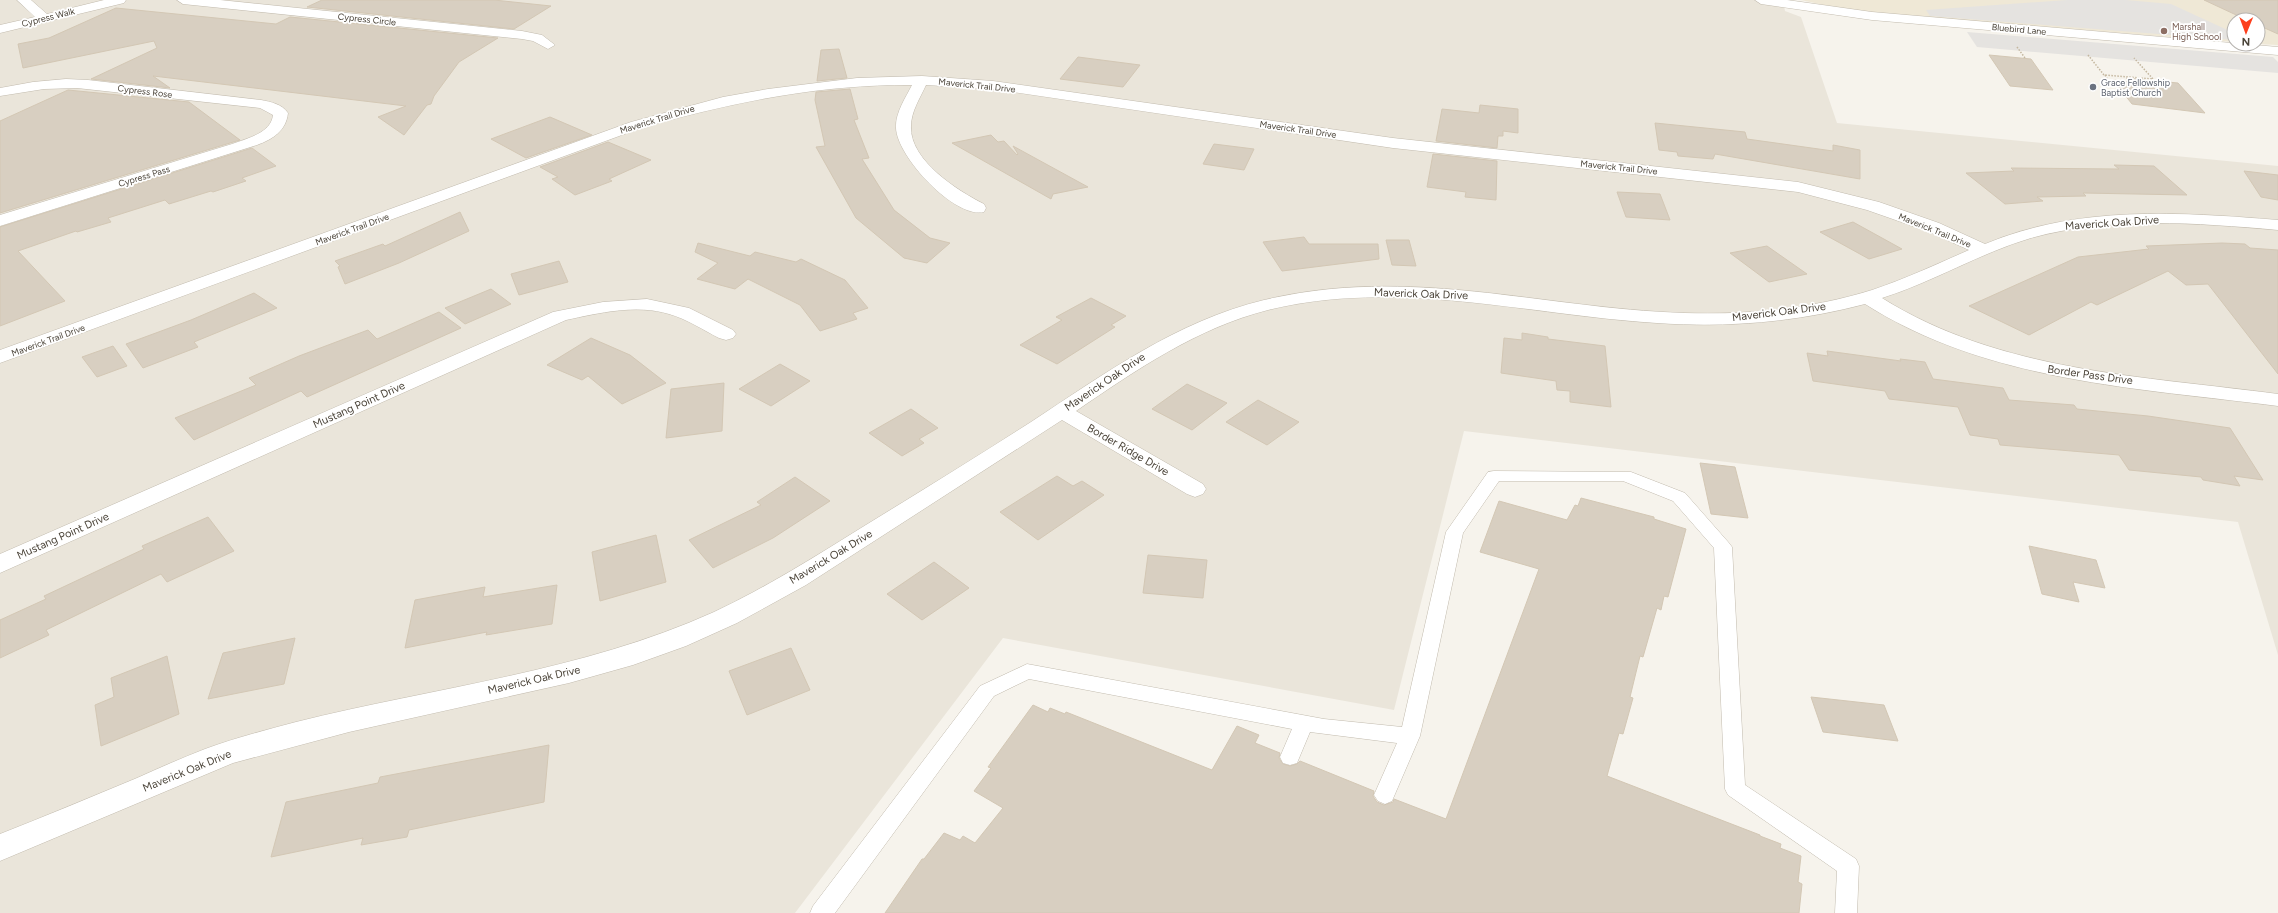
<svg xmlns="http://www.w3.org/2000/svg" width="2278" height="913" font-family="Figtree,sans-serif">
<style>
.residential{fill:#eae5da}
.education{fill:#efe8d6}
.parking{fill:#e5e3e0}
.building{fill:#d8cfc1;stroke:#d3c7b4}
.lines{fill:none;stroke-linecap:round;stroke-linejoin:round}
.lane-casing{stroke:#c2bbae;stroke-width:1}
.street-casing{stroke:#c2bbae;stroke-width:1}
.path{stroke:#c4b79f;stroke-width:1.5;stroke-dasharray:1.5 1.5;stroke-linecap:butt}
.lane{fill:#fff;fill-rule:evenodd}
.street{fill:#fff;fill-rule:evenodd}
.education-dot{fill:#8d6e63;stroke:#fff;stroke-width:1.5}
.worship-dot{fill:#6b7280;stroke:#fff;stroke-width:1.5}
.labels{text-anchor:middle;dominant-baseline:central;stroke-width:3.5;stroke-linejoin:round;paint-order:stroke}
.far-street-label{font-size:9px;fill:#4b4439;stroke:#fff}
.far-education-label{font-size:9px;fill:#785e54;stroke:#fff;text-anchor:start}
.far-worship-label{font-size:9px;fill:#5b616d;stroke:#fff;text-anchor:start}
.street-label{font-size:11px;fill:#4b4439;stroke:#fff}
</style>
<rect width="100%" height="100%" fill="#f6f3ec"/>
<path class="residential" d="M0 0H1783L1785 11 1801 17 1837 123 2278 166V655L2238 522 1464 431 1394 710 1003 638 795 913H0Z"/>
<path class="education" d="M1801 0H2278V45L2258 44V20H2234V42L1861 13Z"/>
<g class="parking">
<path d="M2067 0H2126L2171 4 2234 33V40L1930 16 1926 10Z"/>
<path d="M1967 32 2273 57 2278 62V73L1977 47Z"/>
</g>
<g class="building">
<path d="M322 0H494L551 6 514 29 307 7Z"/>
<path d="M2204 0H2278V34L2258 25V20H2247Z"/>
<path d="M116 8 276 24 290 17 498 38 459 62 434 96 431 104 427 105 404 135 378 117 406 106 153 76 170 88 91 79 157 48 154 41 23 68 18 44 49 38Z"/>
<path d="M839 49 847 78 817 81 821 50Z"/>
<path d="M1989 55 2031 59 2053 90 2010 86Z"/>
<path d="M1078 57 1140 65 1123 87 1060 79Z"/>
<path d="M2126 78 2178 83 2205 113 2132 104 2113 80 2130 82Z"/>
<path d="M850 89 858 119 854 120 869 158 862 159 894 210 930 238 950 243 927 263 904 258 856 218 816 147 825 146 815 100 816 92Z"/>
<path d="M68 90 189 102 240 140 0 213V121Z"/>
<path d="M1480 105 1518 109V133L1503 131V136H1498L1497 148 1436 141 1442 109 1479 113Z"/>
<path d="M550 117 592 135 526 158 491 139Z"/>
<path d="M1655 123 1745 132 1747 139 1833 151V145L1860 150V179L1715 154 1713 159 1678 156 1677 152 1659 150Z"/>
<path d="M991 135 998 142 1004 141 1017 155 1018 154 1013 146 1088 187 1053 194 1051 199 952 143Z"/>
<path d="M608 142 651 160 609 179 612 181 575 195 552 179 558 177 540 167Z"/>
<path d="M1214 144 1254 149 1244 170 1203 164Z"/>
<path d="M252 148 276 166 242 178 246 181 213 192 211 191 169 204 165 200 108 218 111 222 77 232 76 231 18 251 65 301 0 326V227Z"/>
<path d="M1433 154 1497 161 1496 200 1465 197 1466 192 1427 187Z"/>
<path d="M2114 165 2154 166 2187 195 2083 193 2086 196 2037 197 2043 201 2005 204 1966 173 2014 171 2011 168 2119 169Z"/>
<path d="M2244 171 2278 175V200L2261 197Z"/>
<path d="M1617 192 1660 194 1670 220 1626 217Z"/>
<path d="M460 212 469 231 399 263 345 284 338 267 340 266 335 261 383 244 385 246Z"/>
<path d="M1853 222 1902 249 1869 259 1820 232Z"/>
<path d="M1304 237 1309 244H1378L1379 259 1282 271 1263 242Z"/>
<path d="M1386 240H1409L1416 266 1392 265Z"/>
<path d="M698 243 750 256 755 252 796 262 801 259 845 280 868 308 853 313 857 319 820 331 800 305 748 279 735 289 697 279 718 263 695 252Z"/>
<path d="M2222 243 2245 244 2250 248 2278 250V374L2208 284 2186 285 2168 271 2097 305 2091 302 2029 335 1969 306 2078 257 2149 249 2146 246Z"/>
<path d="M1767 246 1807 274 1769 282 1730 253Z"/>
<path d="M559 261 568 282 519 295 511 274Z"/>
<path d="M491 289 511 304 465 324 445 308Z"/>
<path d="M254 293 277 308 194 342 198 347 143 368 126 344 191 320Z"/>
<path d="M1091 298 1126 316 1111 325 1115 327 1057 364 1020 345 1062 320 1056 317Z"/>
<path d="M439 312 461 328 307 397 301 391 194 440 175 418 256 385 249 378 299 356 368 330 377 339Z"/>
<path d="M1522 333 1548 337V339L1605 346 1611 407 1570 402V391L1557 390 1556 381 1501 373 1504 338 1522 340Z"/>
<path d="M591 338 630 355 666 383 622 404 588 376 582 380 547 365Z"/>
<path d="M113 346 127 366 97 377 82 357Z"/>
<path d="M1827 351 1901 361 1900 359 1925 362 1933 379 2003 388 2009 400 2074 405 2077 409 2148 416 2230 428 2263 480 2234 476 2240 486 2203 480 2201 477 2129 470 2119 455 2000 445 1998 439 1970 435 1958 407 1889 399 1885 391 1813 381 1807 353 1828 356Z"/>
<path d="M780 364 810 381 771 406 739 389Z"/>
<path d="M724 383 722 431 666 438 671 389Z"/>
<path d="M1187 384 1227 403 1192 430 1152 409Z"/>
<path d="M1258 400 1299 422 1267 445 1226 422Z"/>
<path d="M911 409 938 428 919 439 924 443 902 456 869 433Z"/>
<path d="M1700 463 1735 467 1748 518 1711 514Z"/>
<path d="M1057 476 1073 486 1082 481 1104 495 1038 540 1000 512Z"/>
<path d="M795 477 830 501 773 538 713 568 689 540 761 505 757 502Z"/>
<path d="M1581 498 1654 517V519L1686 529 1668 597 1664 596 1661 610 1657 608 1643 657 1640 656 1630 697 1633 698 1623 734 1619 733 1607 776 1760 835V836L1781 844 1780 848 1801 856 1798 882 1802 884 1799 913H885L922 859H924L944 833 960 840 963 836 975 843 1003 808 974 791 991 768 988 767 1033 705 1048 712 1050 708 1065 714 1066 712 1212 770 1237 726 1259 735 1255 743 1280 753 1279 758 1283 764 1290 766 1297 764 1300 761 1374 791 1373 796 1377 802 1384 805 1393 802 1394 799 1446 819 1539 569 1480 552 1499 501 1567 520 1575 505 1578 506Z"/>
<path d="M208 517 234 551 167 582 161 574 46 630 49 635 0 658V620L46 599 44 596 144 549 142 546Z"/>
<path d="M656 535 666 582 600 601 592 552Z"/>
<path d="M2029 546 2096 560 2105 588 2073 582 2079 602 2042 594Z"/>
<path d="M1148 555 1207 560 1203 598 1143 593Z"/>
<path d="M934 562 969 588 922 620 887 594Z"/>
<path d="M557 585 552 624 486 635 487 632 405 648 415 600 485 587 483 597Z"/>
<path d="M295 638 284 684 208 699 223 653Z"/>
<path d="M791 648 810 690 747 715 729 671Z"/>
<path d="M167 656 179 714 101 746 95 705 114 697 111 678Z"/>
<path d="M1811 697 1884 705 1898 741 1823 732Z"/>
<path d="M549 745 544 802 409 830 407 837 361 845 363 838 271 857 286 802 378 783 380 777Z"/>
</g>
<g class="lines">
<g class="lane-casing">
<path id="lane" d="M1494 471 1631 472 1685 493 1729 543 1732 547 1745 785 1856 859 1859 866 1857 913H1835L1837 871 1728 795 1725 789 1714 548 1673 501 1623 481H1499L1463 533 1420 736 1392 801 1385 804 1378 801 1374 795 1397 743 1310 732 1297 763 1290 765 1283 763 1280 757 1292 729 1029 679 994 696 835 913H810L813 906 980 686 1027 664 1324 719 1402 727 1446 532 1488 472Z"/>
</g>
<g class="street-casing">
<g id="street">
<path d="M17 0H31L47 14 104 0H126L124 3 0 33V25L35 17Z"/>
<path d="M177 0H220L522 31 542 35 555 45 548 49 533 41 522 39 183 4Z"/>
<path d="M1755 0H1787L1872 12 2278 47V55L1872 20 1761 4Z"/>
<path d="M922 76 993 81 1393 138 1798 182 1879 202 1939 223 1985 244C2078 205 2179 212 2278 220V230C2196 223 2111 216 2031 238 1980 253 1933 282 1882 298 2000 372 2144 376 2278 394V406C2137 388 1988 382 1865 304 1797 322 1727 328 1657 323 1527 315 1398 278 1268 310 1197 328 1136 370 1076 411L1203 484 1206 489 1203 494 1195 497 1187 494 1062 420 806 585 737 623 686 646 633 665 569 683 349 732 233 763 0 861V834C46 816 91 797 137 778 159 768 182 758 205 749 235 738 266 730 296 722 436 687 581 672 714 612 765 588 813 558 861 528 918 493 975 458 1031 422 1104 374 1177 321 1264 300 1411 265 1539 308 1684 313 1747 315 1811 309 1872 290 1905 279 1937 264 1969 250L1927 231 1867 210 1798 192 1393 148 993 89 926 85C920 98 911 112 911 126 909 160 958 191 984 204L986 208 984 212C955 219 897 157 896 128 895 113 906 97 912 85 820 84 729 103 641 128L0 363V350L631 122 723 97 768 89 857 78Z"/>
<path d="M66 79 88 80 261 100C271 102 282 104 288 113 286 131 273 139 257 145L0 226V215L232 144C248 138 271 133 273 115L260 108 77 88 44 89 0 96V88L33 82Z"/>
<path d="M647 299 689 308 733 330 736 334 733 338 726 340 719 338C703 330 687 319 669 314 636 304 599 313 566 320L0 573V554L553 312 603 302Z"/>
</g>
</g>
<g class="path">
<path d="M2017 47 2025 58"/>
<path d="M2088 55 2104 75 2153 79 2134 58"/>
<path d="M2105 75 2108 80"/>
</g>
<use href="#lane" class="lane"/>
<use href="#street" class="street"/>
</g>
<circle class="education-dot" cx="2164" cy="31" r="4"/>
<circle class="worship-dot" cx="2093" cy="87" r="4"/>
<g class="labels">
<g class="far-street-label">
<text transform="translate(48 17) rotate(-14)">Cypress Walk</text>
<text transform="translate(367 19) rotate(6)">Cypress Circle</text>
<text transform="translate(2019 29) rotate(5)">Bluebird Lane</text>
<text transform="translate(977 85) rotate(6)">Maverick Trail Drive</text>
<text transform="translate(145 91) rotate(7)">Cypress Rose</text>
<text transform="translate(657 119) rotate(-17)">Maverick Trail Drive</text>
<text transform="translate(1298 129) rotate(8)">Maverick Trail Drive</text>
<text transform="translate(1619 167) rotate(6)">Maverick Trail Drive</text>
<text transform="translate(144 176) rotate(-17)">Cypress Pass</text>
<text transform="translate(352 229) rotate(-20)">Maverick Trail Drive</text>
<text transform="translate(1935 230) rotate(22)">Maverick Trail Drive</text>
<text transform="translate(48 340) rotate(-20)">Maverick Trail Drive</text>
</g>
<g class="far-education-label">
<text x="2172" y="26">Marshall<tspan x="2172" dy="10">High School</tspan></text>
</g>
<g class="far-worship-label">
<text x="2101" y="82">Grace Fellowship<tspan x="2101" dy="10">Baptist Church</tspan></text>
</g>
<g class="street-label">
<text transform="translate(2112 223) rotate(-4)">Maverick Oak Drive</text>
<text transform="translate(1421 294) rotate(2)">Maverick Oak Drive</text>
<text transform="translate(1779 312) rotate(-7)">Maverick Oak Drive</text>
<text transform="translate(2090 375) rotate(8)">Border Pass Drive</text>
<text transform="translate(1105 382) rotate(-34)">Maverick Oak Drive</text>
<text transform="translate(359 405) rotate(-24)">Mustang Point Drive</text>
<text transform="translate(1128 450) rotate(30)">Border Ridge Drive</text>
<text transform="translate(63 536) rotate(-24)">Mustang Point Drive</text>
<text transform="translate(831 557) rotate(-31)">Maverick Oak Drive</text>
<text transform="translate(534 680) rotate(-13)">Maverick Oak Drive</text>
<text transform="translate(187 771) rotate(-22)">Maverick Oak Drive</text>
</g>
</g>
<g transform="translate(2246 32) rotate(181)"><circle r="19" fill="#ffffff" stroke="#b7b4b0"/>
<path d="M0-3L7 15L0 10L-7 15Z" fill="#fc3f1d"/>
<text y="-6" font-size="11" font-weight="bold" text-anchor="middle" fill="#4b4439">N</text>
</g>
</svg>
